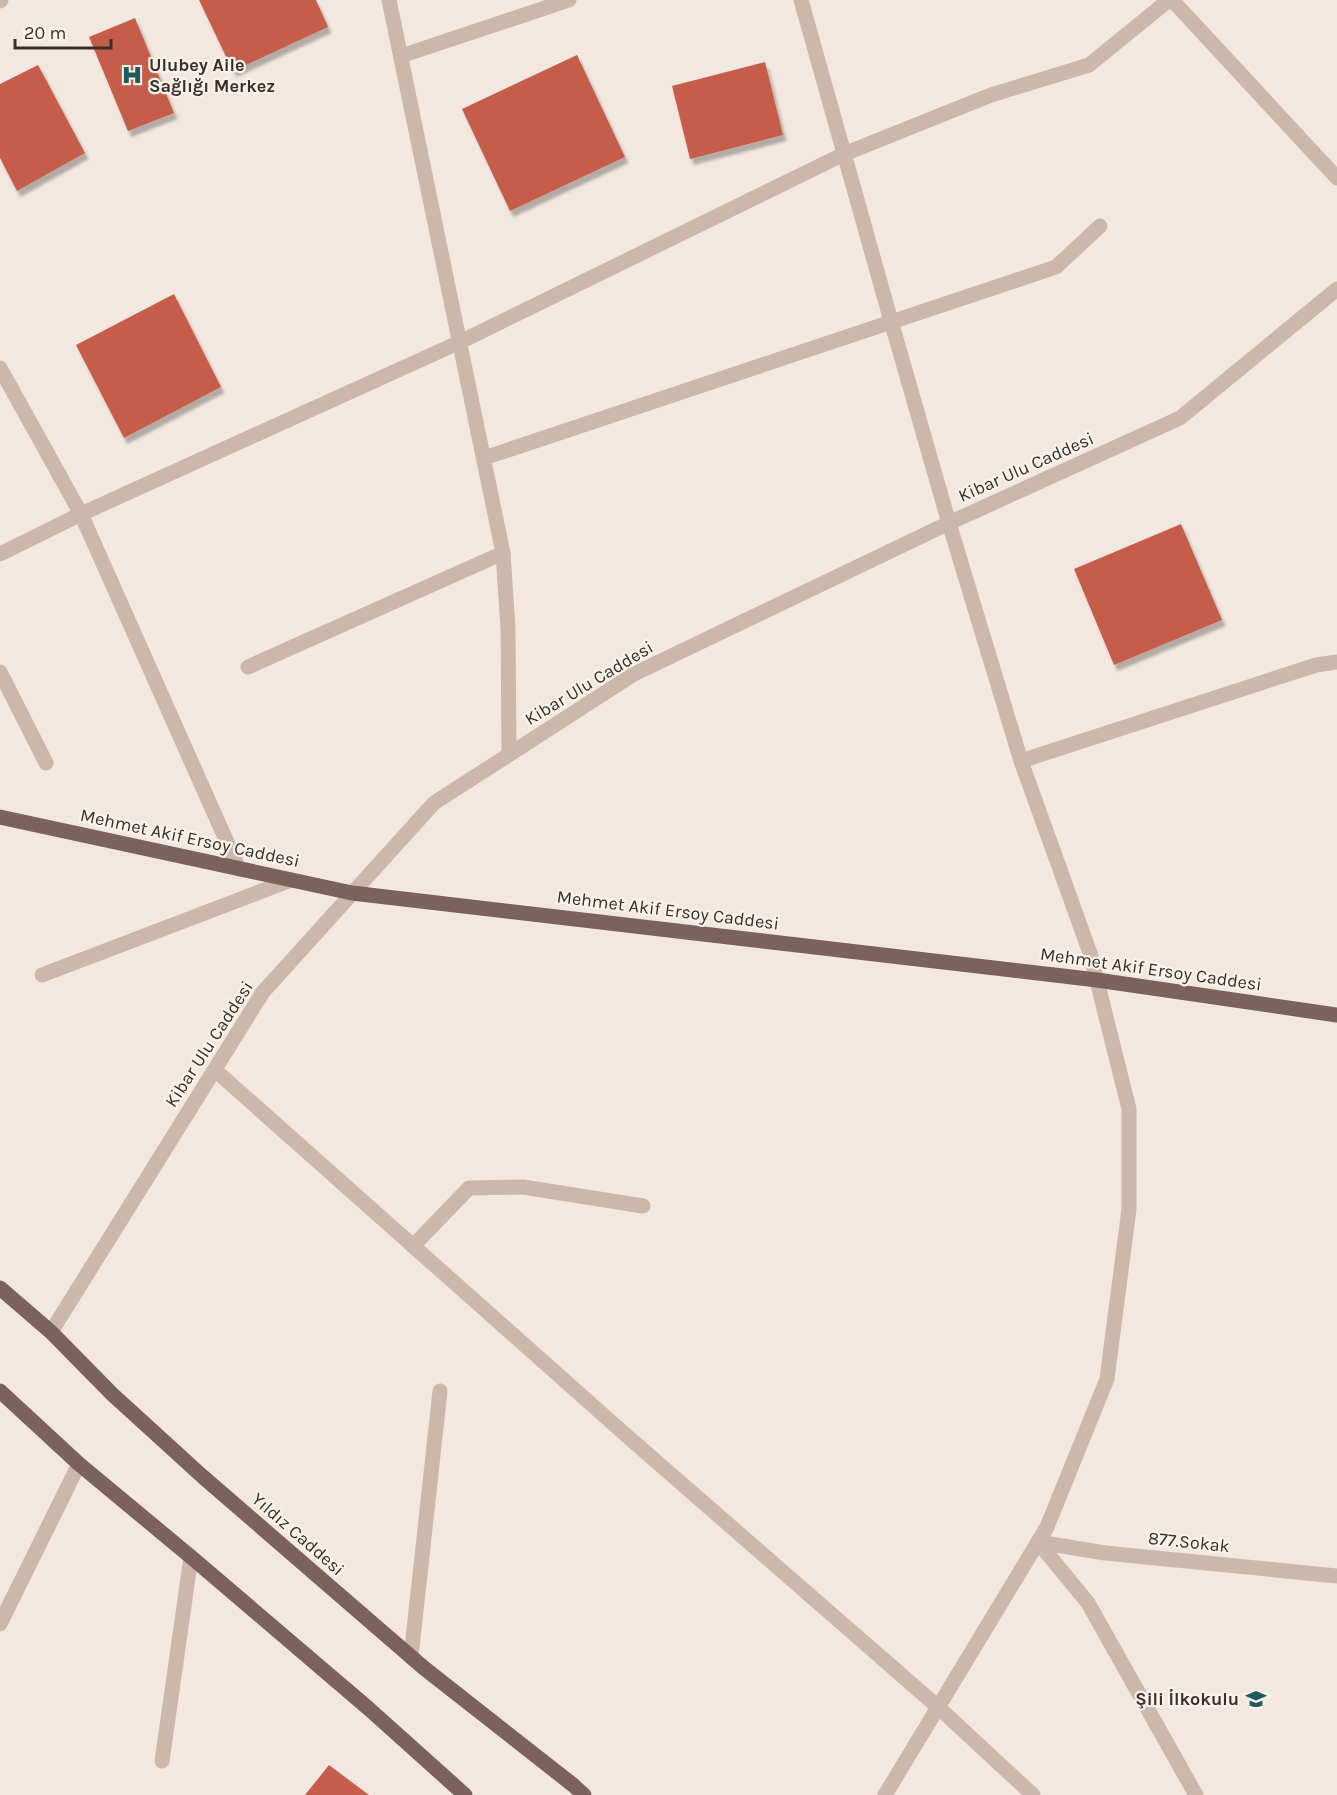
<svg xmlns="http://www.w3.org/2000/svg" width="1337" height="1795" font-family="Karla,sans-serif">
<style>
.building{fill:#c65d4b;filter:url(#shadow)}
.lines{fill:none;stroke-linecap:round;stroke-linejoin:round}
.minor{stroke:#ccb7ab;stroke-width:15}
.major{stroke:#7b635c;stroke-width:15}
.labels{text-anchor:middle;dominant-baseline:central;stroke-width:4.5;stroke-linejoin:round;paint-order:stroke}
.poi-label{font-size:18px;font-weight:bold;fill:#392e2a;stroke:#faf3ec;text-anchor:start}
.street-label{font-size:18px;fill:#392e2a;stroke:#faf3ec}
</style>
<defs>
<filter id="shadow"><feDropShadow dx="3.5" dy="6" stdDeviation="1.5" flood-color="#0004"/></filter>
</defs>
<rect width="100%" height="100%" fill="#f3e8e0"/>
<g class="building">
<path d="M199 0H316L328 27 233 71Z"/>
<path d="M135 18 174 113 128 131 89 37Z"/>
<path d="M577 55 625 157 510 211 462 109Z"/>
<path d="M765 62 783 135 690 159 672 86Z"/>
<path d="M38 65 85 153 17 191 0 158V84Z"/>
<path d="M174 294 221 387 124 438 76 345Z"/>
<path d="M1181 524 1222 620 1114 665 1074 569Z"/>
<path d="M329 1765 369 1795H305Z"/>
</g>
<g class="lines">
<g class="minor">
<path d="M389 0 503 553 508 628 509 754"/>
<path d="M801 0 891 321 949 523 1021 761 1090 953 1129 1109V1209L1107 1379 1047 1527 885 1795"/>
<path d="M1172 0 1337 178"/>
<path d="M0 1 1 0"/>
<path d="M401 56 569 0"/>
<path d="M0 368 81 514 239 869"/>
<path d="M484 458 1056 267 1100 226"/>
<path d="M0 554 81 514 460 342 844 154 991 95 1089 65 1169 0"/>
<path d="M248 667 503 553"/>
<path d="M0 672 46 763"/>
<path d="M1021 761 1316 665 1337 662"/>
<path d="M42 975 291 880"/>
<path d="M215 1070 627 1436 938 1707 1033 1795"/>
<path d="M413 1246 469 1188 523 1187 643 1206"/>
<path d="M51 1332 263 992 434 803 634 674 949 523 1180 418 1337 289"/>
<path d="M1038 1542 1105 1553 1337 1576"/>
<path d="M1038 1542 1088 1603 1196 1795"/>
<path d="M0 1624 79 1464"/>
<path d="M411 1657 440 1391"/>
<path d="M162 1761 191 1557"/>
</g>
<g class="major">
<path d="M0 817 352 893 1097 980 1337 1015"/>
<path d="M0 1288 51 1332 112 1394 202 1476 424 1668 573 1785 584 1795"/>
<path d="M0 1391 79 1464 191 1557 368 1708 465 1795"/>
</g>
</g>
<defs>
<g id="hospital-bare" transform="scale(1.62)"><path d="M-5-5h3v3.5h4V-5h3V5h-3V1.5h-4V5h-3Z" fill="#1f5b5a" stroke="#faf3ec" stroke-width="2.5" paint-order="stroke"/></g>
<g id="school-bare" transform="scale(1.62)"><path d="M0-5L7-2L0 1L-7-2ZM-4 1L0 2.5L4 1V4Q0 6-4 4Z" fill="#1f5b5a" stroke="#faf3ec" stroke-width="2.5" paint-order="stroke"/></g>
</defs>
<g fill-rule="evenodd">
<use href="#hospital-bare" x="132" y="75"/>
<use href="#school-bare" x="1256" y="1699"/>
</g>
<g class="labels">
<g class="poi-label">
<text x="149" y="65">Ulubey Aile<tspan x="149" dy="21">Sağlığı Merkez</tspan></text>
<text x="1239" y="1699" text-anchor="end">Şili İlkokulu</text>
</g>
<g class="street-label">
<text transform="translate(1026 467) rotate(-24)">Kibar Ulu Caddesi</text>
<text transform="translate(589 683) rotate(-31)">Kibar Ulu Caddesi</text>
<text transform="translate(190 838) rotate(12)">Mehmet Akif Ersoy Caddesi</text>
<text transform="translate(668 910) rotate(7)">Mehmet Akif Ersoy Caddesi</text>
<text transform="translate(1151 969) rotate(8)">Mehmet Akif Ersoy Caddesi</text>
<text transform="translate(209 1044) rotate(-57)">Kibar Ulu Caddesi</text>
<text transform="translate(298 1534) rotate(41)">Yıldız Caddesi</text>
<text transform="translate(1189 1542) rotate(6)">877.Sokak</text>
</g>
</g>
<path d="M15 39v9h96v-9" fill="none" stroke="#392e2a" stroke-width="3"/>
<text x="24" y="39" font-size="18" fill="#392e2a" stroke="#faf3ec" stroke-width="4.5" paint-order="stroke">20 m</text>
</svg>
